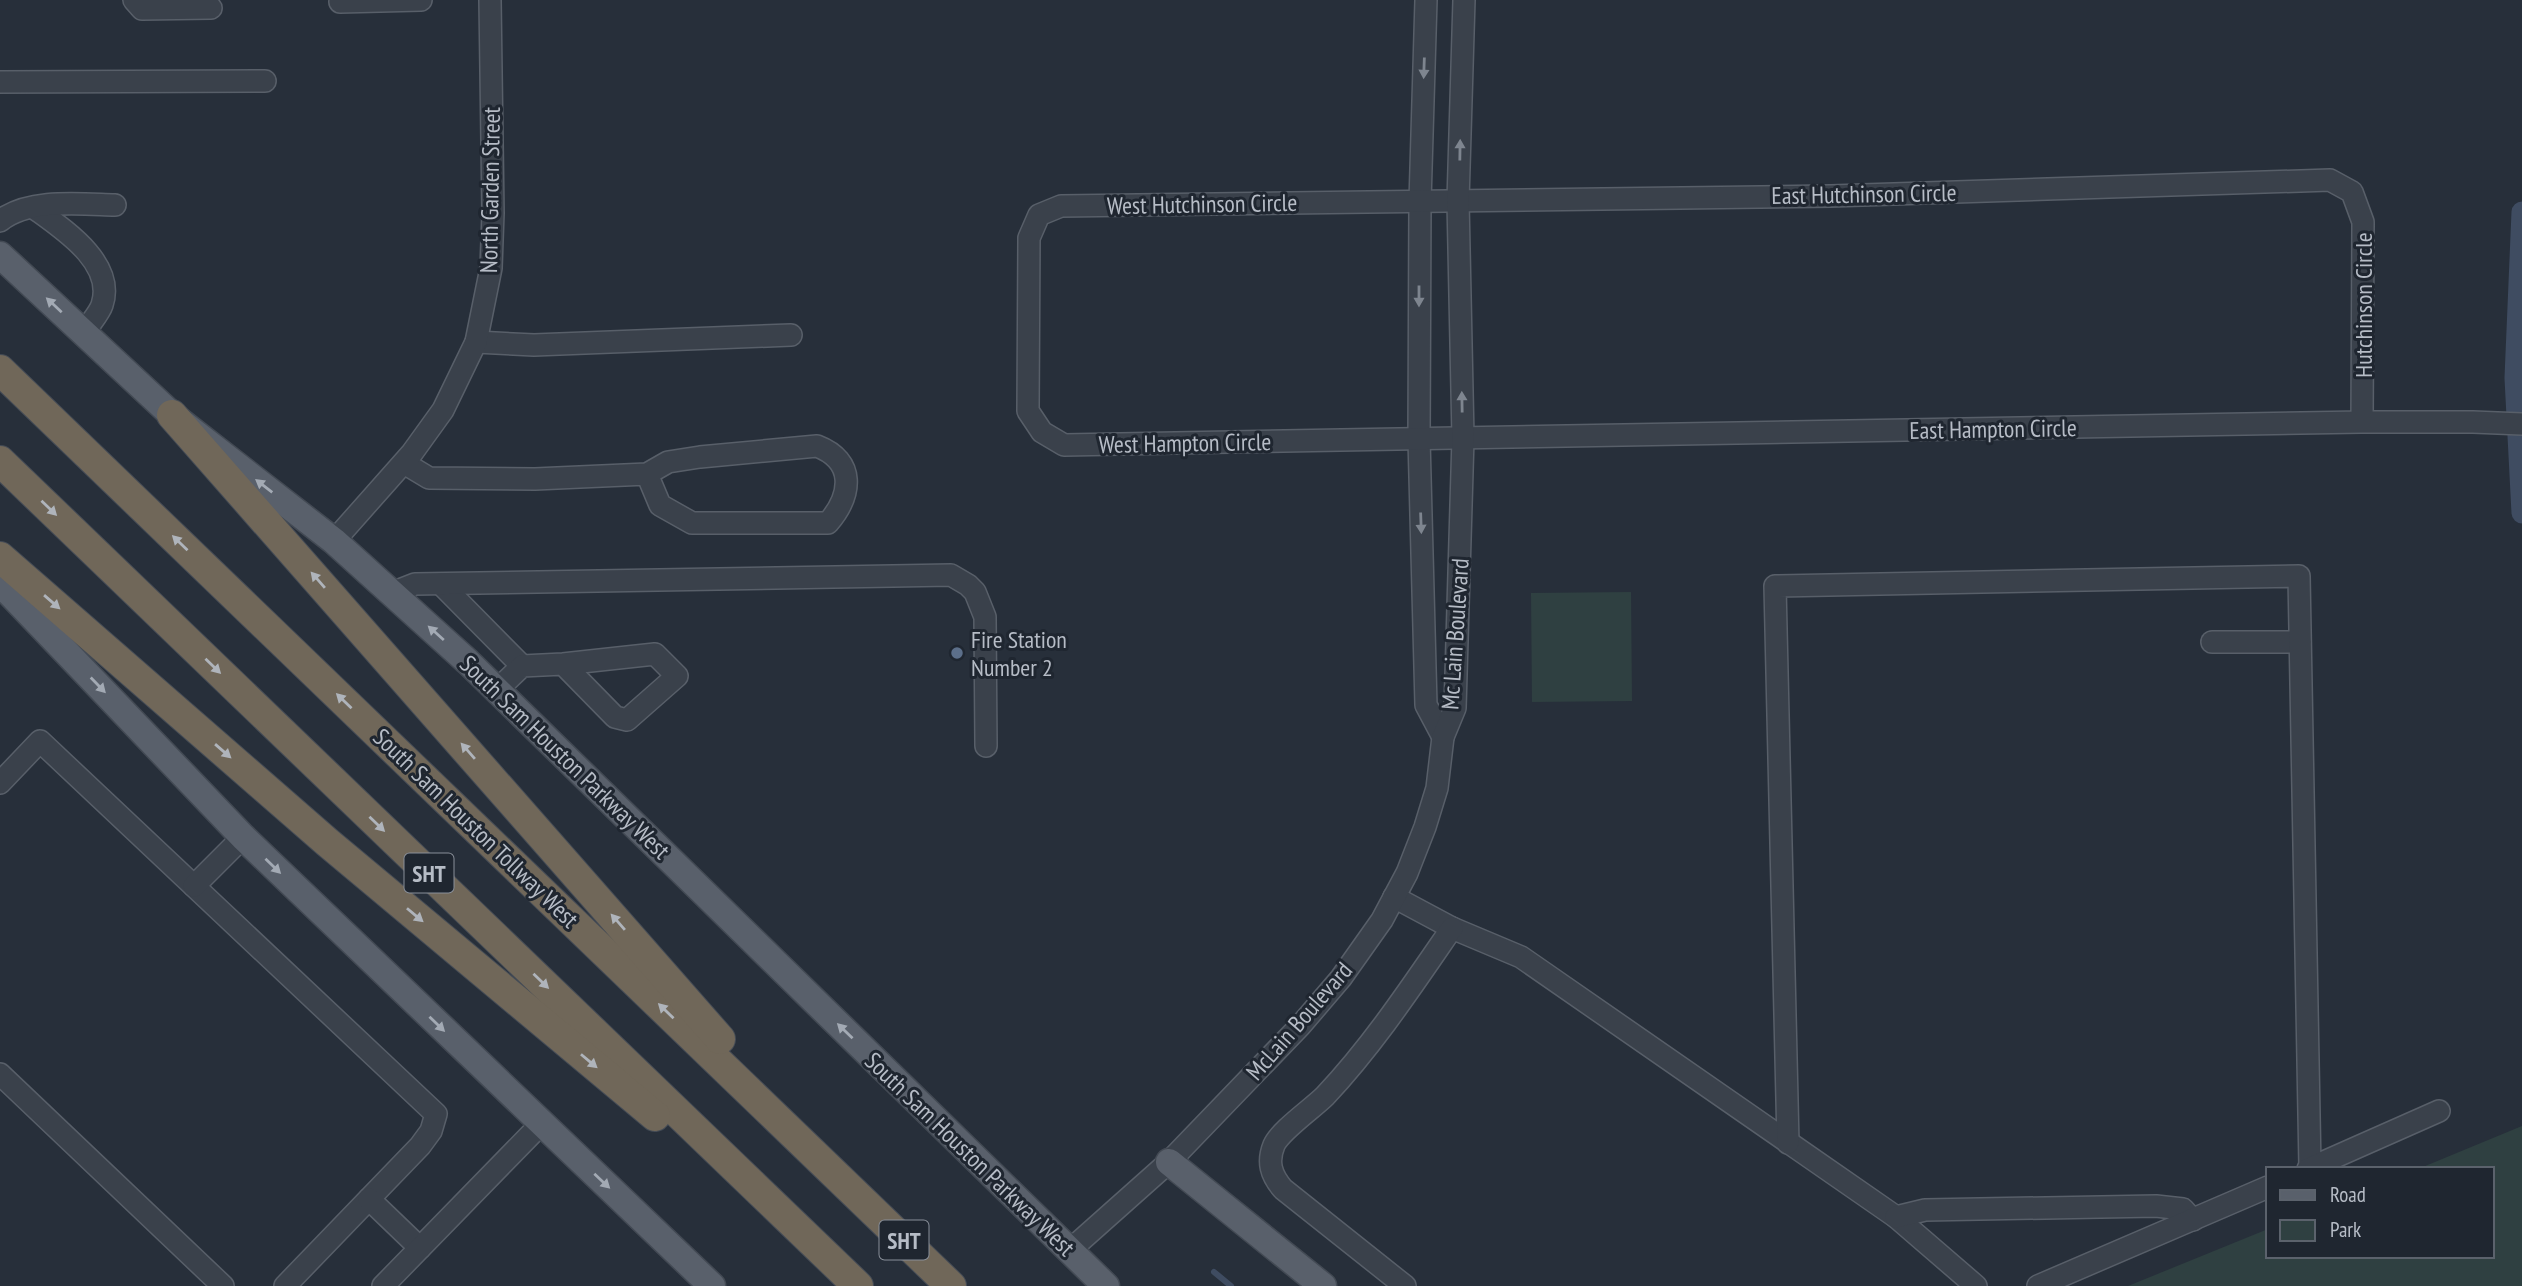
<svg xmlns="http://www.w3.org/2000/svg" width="2522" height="1286" font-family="'PT Sans Narrow',sans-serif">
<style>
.green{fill:#2f4041}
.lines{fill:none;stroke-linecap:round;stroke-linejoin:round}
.stream{stroke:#3f4c61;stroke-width:6}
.canal{stroke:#3f4c61;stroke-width:21}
.minor-casing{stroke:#585f69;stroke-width:24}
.major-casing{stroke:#434a54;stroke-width:29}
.highway-casing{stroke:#454c56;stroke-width:32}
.minor{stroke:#3a414b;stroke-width:21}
.major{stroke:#59606b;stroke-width:26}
.highway{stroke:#706759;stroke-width:30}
.oneway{fill:#7e858f}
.oneway2{fill:#a3aab4}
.oneway3{fill:#afb4bb}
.service-dot{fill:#5c6f8a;stroke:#1f2630;stroke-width:2.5}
.labels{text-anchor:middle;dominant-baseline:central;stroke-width:6;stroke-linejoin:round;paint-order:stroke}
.shield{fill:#1f2630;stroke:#898f99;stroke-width:2}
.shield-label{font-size:23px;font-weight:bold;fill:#b6bcc6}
.street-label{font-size:24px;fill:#b6bcc6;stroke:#1f2630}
.poi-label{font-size:24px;fill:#b6bcc6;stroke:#1f2630;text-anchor:start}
</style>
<rect width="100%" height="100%" fill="#272f3a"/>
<g class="green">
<path d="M1631 592 1632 701 1532 702 1531 593Z"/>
<path d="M2522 1126V1286H2128L2268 1229V1256H2492V1169H2418Z"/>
</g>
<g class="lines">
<path class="stream" d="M1214 1272 1231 1286"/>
<path class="canal" d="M2522 212 2515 378 2522 513"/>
<g class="minor-casing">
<g id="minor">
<path d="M134 0 142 9 211 8"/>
<path d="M1426 0 1420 202 1419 439 1426 705 1443 737"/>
<path d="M340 2 421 0"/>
<path d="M0 82 265 81"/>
<path d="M34 208C63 229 116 263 102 305 99 314 89 324 84 333"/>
<path d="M0 221C28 198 81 204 115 205"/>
<path d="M476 342 534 345 791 335"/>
<path d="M2362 422 2363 222 2352 192 2330 180 1831 196 1061 206 1039 215 1029 238 1028 411 1042 432 1064 445 2362 422H2473L2522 424"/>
<path d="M404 463 429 478 535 479 647 474 668 462 700 457 817 446C856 461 852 495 828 523H692L660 505 647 474"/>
<path d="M334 541 412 453 443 410 476 342 491 268 493 213 490 0"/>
<path d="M441 584 522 666"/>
<path d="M392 593 415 584 951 575 968 585 975 592 985 617 986 746"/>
<path d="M2212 642H2300"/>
<path d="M497 690 522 666 563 664 655 654 677 676 627 720 615 717 563 664"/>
<path d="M0 783 40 741 436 1114 431 1131 420 1146 285 1286"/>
<path d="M194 886 243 837"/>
<path d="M1394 897 1452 928 1521 957 1896 1217 1976 1286"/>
<path d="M0 1074 223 1286"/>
<path d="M1788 1143 1775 586 2299 576 2310 1168"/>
<path d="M2308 1169 2439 1111"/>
<path d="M369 1199 420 1248"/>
<path d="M1896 1217 1925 1210 2156 1206 2183 1209 2193 1220"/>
<path d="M1069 1251 1169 1162 1300 1026 1341 978 1382 920 1407 873 1425 827 1437 788 1443 737 1455 708 1463 438 1458 201 1464 0"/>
<path d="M383 1286 541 1124"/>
<path d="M1405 1286 1283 1189C1271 1175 1267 1162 1274 1145 1280 1131 1313 1108 1325 1096 1373 1045 1412 986 1452 928"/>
<path d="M2038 1286 2268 1187"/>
</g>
</g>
<g class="major-casing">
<g id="major">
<path d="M0 255 172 415 334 541 468 662 1106 1286"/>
<path d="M0 583 243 837 712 1286"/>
<path d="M1169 1162 1323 1286"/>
</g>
</g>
<g class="highway-casing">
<g id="highway">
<path d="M0 370 951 1286"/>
<path d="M172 415 720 1039"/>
<path d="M0 461 858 1286"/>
<path d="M0 557 327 842 655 1116"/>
</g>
</g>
<use href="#minor" class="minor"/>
<use href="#major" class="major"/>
<use href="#highway" class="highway"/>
</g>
<defs><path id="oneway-solid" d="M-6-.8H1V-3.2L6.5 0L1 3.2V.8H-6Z" transform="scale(1.75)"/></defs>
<g class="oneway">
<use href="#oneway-solid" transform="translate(1424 68) rotate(92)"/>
<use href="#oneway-solid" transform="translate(1460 150) rotate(-89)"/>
<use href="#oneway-solid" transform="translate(1419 296) rotate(90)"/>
<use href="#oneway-solid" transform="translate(1462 402) rotate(-91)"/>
<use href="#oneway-solid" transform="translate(1421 523) rotate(88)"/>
</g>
<g class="oneway2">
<use href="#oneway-solid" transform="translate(54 305) rotate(-137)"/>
<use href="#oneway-solid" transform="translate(264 486) rotate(-142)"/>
<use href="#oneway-solid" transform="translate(436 633) rotate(-138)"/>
<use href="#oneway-solid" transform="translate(98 685) rotate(46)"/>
<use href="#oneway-solid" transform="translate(273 866) rotate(44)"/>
<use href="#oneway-solid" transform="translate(437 1024) rotate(44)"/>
<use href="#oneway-solid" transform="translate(845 1031) rotate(-136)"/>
<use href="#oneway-solid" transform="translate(602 1181) rotate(43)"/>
</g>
<g class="oneway3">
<use href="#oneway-solid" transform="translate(49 508) rotate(44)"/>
<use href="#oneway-solid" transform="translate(180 543) rotate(-136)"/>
<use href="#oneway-solid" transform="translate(318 580) rotate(-131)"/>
<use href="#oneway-solid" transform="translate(52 602) rotate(41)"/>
<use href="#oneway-solid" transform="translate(213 666) rotate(44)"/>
<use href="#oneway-solid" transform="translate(344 701) rotate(-136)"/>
<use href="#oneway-solid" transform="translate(223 751) rotate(41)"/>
<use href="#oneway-solid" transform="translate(468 751) rotate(-131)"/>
<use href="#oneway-solid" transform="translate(377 824) rotate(44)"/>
<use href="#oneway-solid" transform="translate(415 915) rotate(40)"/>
<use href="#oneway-solid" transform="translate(618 922) rotate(-131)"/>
<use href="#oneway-solid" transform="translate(541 981) rotate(44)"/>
<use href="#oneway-solid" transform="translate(666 1011) rotate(-136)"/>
<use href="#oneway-solid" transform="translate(589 1061) rotate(40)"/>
</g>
<circle class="service-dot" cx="957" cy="653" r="7"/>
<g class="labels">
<g class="shield">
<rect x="404.5" y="853.5" width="49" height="39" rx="5"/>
<rect x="879.5" y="1220.5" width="49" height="39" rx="5"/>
</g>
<g class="shield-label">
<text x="429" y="873">SHT</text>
<text x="904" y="1240">SHT</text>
</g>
<g class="street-label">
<text transform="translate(490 190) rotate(-89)">North Garden Street</text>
<text transform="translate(1864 194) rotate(-1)">East Hutchinson Circle</text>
<text transform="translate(1202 204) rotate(-1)">West Hutchinson Circle</text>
<text transform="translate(2363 305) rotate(-90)">Hutchinson Circle</text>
<text transform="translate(1993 429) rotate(-1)">East Hampton Circle</text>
<text transform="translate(1185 443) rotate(-1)">West Hampton Circle</text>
<text transform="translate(1455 634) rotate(-86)">Mc Lain Boulevard</text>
<text transform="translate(565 757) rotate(44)">South Sam Houston Parkway West</text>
<text transform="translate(476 828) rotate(44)">South Sam Houston Tollway West</text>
<text transform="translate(1299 1021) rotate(-49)">McLain Boulevard</text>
<text transform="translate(970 1154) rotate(44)">South Sam Houston Parkway West</text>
</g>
<g class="poi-label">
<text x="971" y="639">Fire Station<tspan x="971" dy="28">Number 2</tspan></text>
</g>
</g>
<rect x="2266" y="1167" width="228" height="91" fill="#1f2630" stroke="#5b626c" stroke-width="2"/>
<rect x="2280" y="1190" width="35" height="10" fill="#59606b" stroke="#5b626c" stroke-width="2"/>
<text x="2330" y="1202" font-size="21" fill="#b6bcc6">Road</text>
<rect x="2280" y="1220" width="35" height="21" fill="#2f4041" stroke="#5b626c" stroke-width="2"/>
<text x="2330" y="1237" font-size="21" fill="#b6bcc6">Park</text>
</svg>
